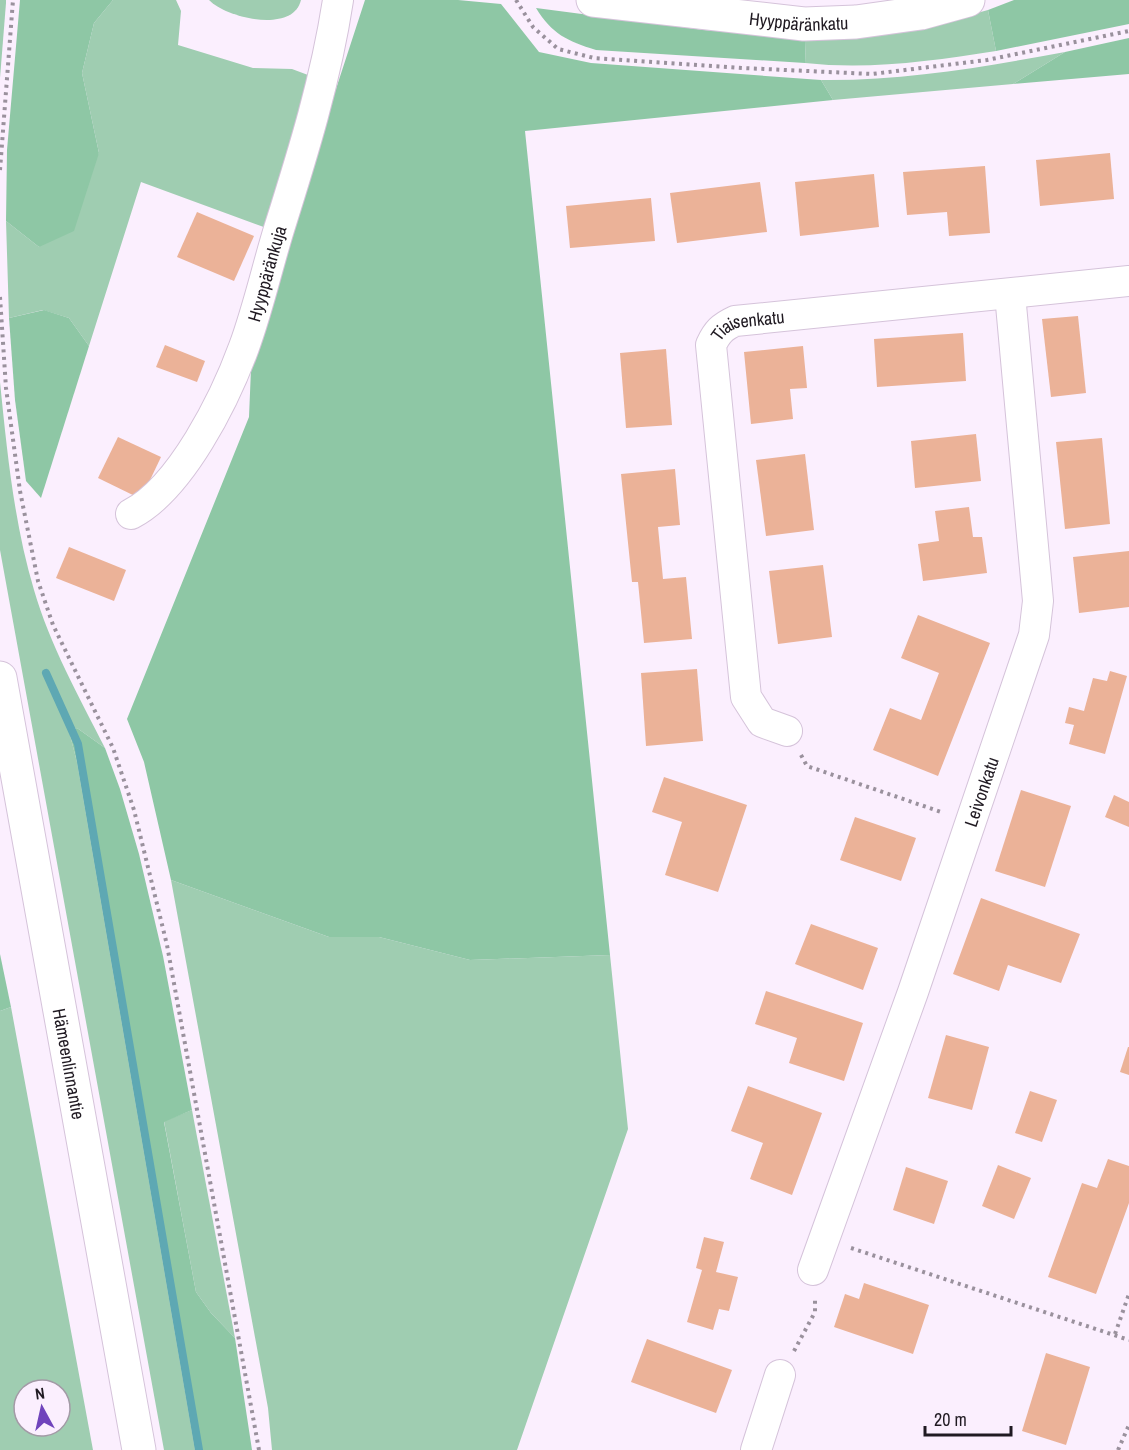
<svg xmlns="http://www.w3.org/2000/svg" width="1129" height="1450" font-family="'Archivo Narrow',sans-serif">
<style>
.green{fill:#9fcdb1;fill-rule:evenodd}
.forest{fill:#8ec7a5}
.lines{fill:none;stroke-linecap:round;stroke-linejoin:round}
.stream{stroke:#5ea8b3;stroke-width:8}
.building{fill:#ebb298}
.minor-casing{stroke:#d5c3da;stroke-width:32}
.tertiary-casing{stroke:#d5c3da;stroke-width:35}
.secondary-casing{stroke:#d5c3da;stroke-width:35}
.path{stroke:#9a919d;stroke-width:4;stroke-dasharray:3 4.5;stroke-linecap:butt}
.minor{stroke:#fff;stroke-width:30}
.tertiary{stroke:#fff;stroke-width:33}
.secondary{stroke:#fff;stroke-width:33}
.labels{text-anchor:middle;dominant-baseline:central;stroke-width:4.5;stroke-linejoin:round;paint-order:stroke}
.street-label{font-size:18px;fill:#201a22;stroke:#fbeffe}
</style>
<rect width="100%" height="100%" fill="#fbeffe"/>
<g class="green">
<path d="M0 0H6V3L0 78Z"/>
<path d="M113 0H176L181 11 178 45 253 68 292 69 308 75 272 230 141 182 89 346 69 318 43 310 9 318 6 221 39 247 99 153 82 73 94 23Z"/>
<path d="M209 0H301C293 34 226 18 209 0Z"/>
<path d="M988 10 996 51C932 61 869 70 805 63L806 38 937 24Z"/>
<path d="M1065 52 1013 84 833 100 821 80C904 81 984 67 1065 52Z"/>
<path d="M0 382C7 451 14 523 34 590 50 645 79 697 105 748L77 728 69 731 77 762 195 1450H164L0 550Z"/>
<path d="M171 880 329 937H379L470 960 610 955 628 1129 517 1450H272L268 1408Z"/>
<path d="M11 1007 93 1450H0V1011ZM24 1390H60V1426H24Z"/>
<path d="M192 1110 235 1338 211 1313 196 1292 164 1121Z"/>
</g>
<g class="forest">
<path d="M20 0H113L94 23 82 73 99 153 74 231 39 247 6 221 7 150Z"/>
<path d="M365 0H458L501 4 539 52 591 63 821 80 833 100 525 131 610 955 470 960 379 937H329L171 880 144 762 127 719 249 417 251 369 288 236Z"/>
<path d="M1014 0H1129V24L996 51 988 10Z"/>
<path d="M536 8 704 30 806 38 805 63 596 50C567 41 552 34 536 8Z"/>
<path d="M1129 38V74L1013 84 1065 52Z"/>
<path d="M44 310 69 318 89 346 41 498 26 481 15 400 9 318Z"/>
<path d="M77 728 105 748 120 789 139 854 163 956 192 1110 164 1122 196 1292 211 1313 235 1338 252 1450H195L77 762 69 731Z"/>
<path d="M0 954 11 1007 0 1011Z"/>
</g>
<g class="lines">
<path class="stream" d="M46 673 78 744 199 1450"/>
</g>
<g class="building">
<path d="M1110 153 1114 199 1040 206 1036 160Z"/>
<path d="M985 166 990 233 949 236 947 212 907 215 903 172Z"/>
<path d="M874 174 879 227 800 236 795 182Z"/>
<path d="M760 182 767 232 677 243 670 193Z"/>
<path d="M651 198 655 241 570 248 566 206Z"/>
<path d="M197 212 254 236 234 281 177 257Z"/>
<path d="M1078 316 1086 393 1051 397 1042 319Z"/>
<path d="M963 333 966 381 877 387 874 339Z"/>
<path d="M165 345 205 361 197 382 156 367Z"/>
<path d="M803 346 807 388 790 389 793 419 751 424 744 352Z"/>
<path d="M666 349 672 425 626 428 620 353Z"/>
<path d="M976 434 981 481 915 488 911 441Z"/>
<path d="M118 437 161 457 141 499 98 478Z"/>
<path d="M1102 438 1110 524 1065 529 1056 442Z"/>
<path d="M805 454 814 530 766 536 756 460Z"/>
<path d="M675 469 680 525 658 527 663 579 686 577 692 639 644 643 638 582H632L621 474Z"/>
<path d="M969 507 973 537H982L987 573 923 581 918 544 939 541 935 511Z"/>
<path d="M69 547 126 570 114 601 56 578Z"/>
<path d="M1129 551V607L1079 613 1073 557Z"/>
<path d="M823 565 832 637 778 644 769 571Z"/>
<path d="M918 615 990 643 938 776 873 750 890 708 921 720 939 673 901 658Z"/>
<path d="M697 669 703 741 646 746 641 673Z"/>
<path d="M1110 671 1127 676 1105 754 1069 744 1074 725 1065 723 1069 707 1084 711 1093 678 1107 681Z"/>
<path d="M664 777 747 805 718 892 665 875 682 822 652 812Z"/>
<path d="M1021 790 1071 806 1045 887 995 871Z"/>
<path d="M1114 795 1129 802V827L1105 817Z"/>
<path d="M855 817 916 838 901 881 840 860Z"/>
<path d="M981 898 1080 934 1061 983 1008 965 999 991 953 974Z"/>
<path d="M811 924 878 948 863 990 795 964Z"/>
<path d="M766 991 863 1023 844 1081 789 1063 797 1038 755 1024Z"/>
<path d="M946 1035 989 1047 972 1110 928 1098Z"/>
<path d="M1128 1047H1129V1075L1120 1072Z"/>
<path d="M748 1086 822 1113 792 1195 750 1179 763 1143 731 1131Z"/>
<path d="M1030 1091 1057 1100 1042 1142 1015 1133Z"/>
<path d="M1108 1159 1129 1166V1203L1096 1294 1048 1277 1082 1183 1097 1188Z"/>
<path d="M998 1165 1031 1178 1014 1219 982 1206Z"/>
<path d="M906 1167 948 1181 934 1224 893 1210Z"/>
<path d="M704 1237 724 1242 716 1272 738 1277 729 1311 719 1309 713 1330 687 1322 702 1270 696 1268Z"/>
<path d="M864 1283 929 1305 913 1354 834 1327 845 1294 859 1299Z"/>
<path d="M647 1339 732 1370 716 1413 631 1382Z"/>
<path d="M1046 1353 1090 1367 1066 1445 1022 1431Z"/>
</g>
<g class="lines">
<g class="minor-casing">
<g id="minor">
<path id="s1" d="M131 514C181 488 225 399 244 347 258 309 267 268 279 229 303 153 326 79 338 0"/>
<path id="s2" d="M787 731 762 722 746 697 711 345C717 332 722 327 735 321L1129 281"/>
<path id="s3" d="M813 1270 913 992 1034 635 1038 601 1010 294"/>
<path d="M756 1450 780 1375"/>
</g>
</g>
<g class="tertiary-casing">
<g id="tertiary">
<path id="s4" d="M593 0 804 24 856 22 921 13 968 0"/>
</g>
</g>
<g class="secondary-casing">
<g id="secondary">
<path id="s5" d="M0 678 139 1450"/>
</g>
</g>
<g class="path">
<path d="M516 0 533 27 558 49 594 58 743 68 872 74 987 60 1129 31"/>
<path d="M0 170 13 0"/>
<path d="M0 297 6 388 20 491 38 581 53 625 113 748 134 810 167 945 259 1450"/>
<path d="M801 755 807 766 944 813"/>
<path d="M851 1248 1129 1340"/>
<path d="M1115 1334 1129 1294"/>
<path d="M794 1351 815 1312V1298"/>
<path d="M1118 1450 1129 1425"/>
</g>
<use href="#minor" class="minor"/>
<use href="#tertiary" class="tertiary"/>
<use href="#secondary" class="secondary"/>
</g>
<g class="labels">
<g class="street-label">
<text stroke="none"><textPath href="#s4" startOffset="207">Hyyppäränkatu</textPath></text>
<text stroke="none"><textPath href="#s1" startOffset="282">Hyyppäränkuja</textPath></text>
<text stroke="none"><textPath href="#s2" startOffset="456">Tiaisenkatu</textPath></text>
<text stroke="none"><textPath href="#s3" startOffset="507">Leivonkatu</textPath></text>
<text stroke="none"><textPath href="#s5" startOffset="392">Hämeenlinnantie</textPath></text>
</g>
</g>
<g transform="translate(42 1408) rotate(352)"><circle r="28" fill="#fbeffe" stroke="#a39aa6" stroke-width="1.5"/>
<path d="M0-4.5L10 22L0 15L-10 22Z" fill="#7044bc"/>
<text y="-9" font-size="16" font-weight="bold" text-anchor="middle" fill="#201a22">N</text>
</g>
<path d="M925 1426v9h86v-9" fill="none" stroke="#201a22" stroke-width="3"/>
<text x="934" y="1426" font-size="18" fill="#201a22" stroke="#fbeffe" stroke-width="4.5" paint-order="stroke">20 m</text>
</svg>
